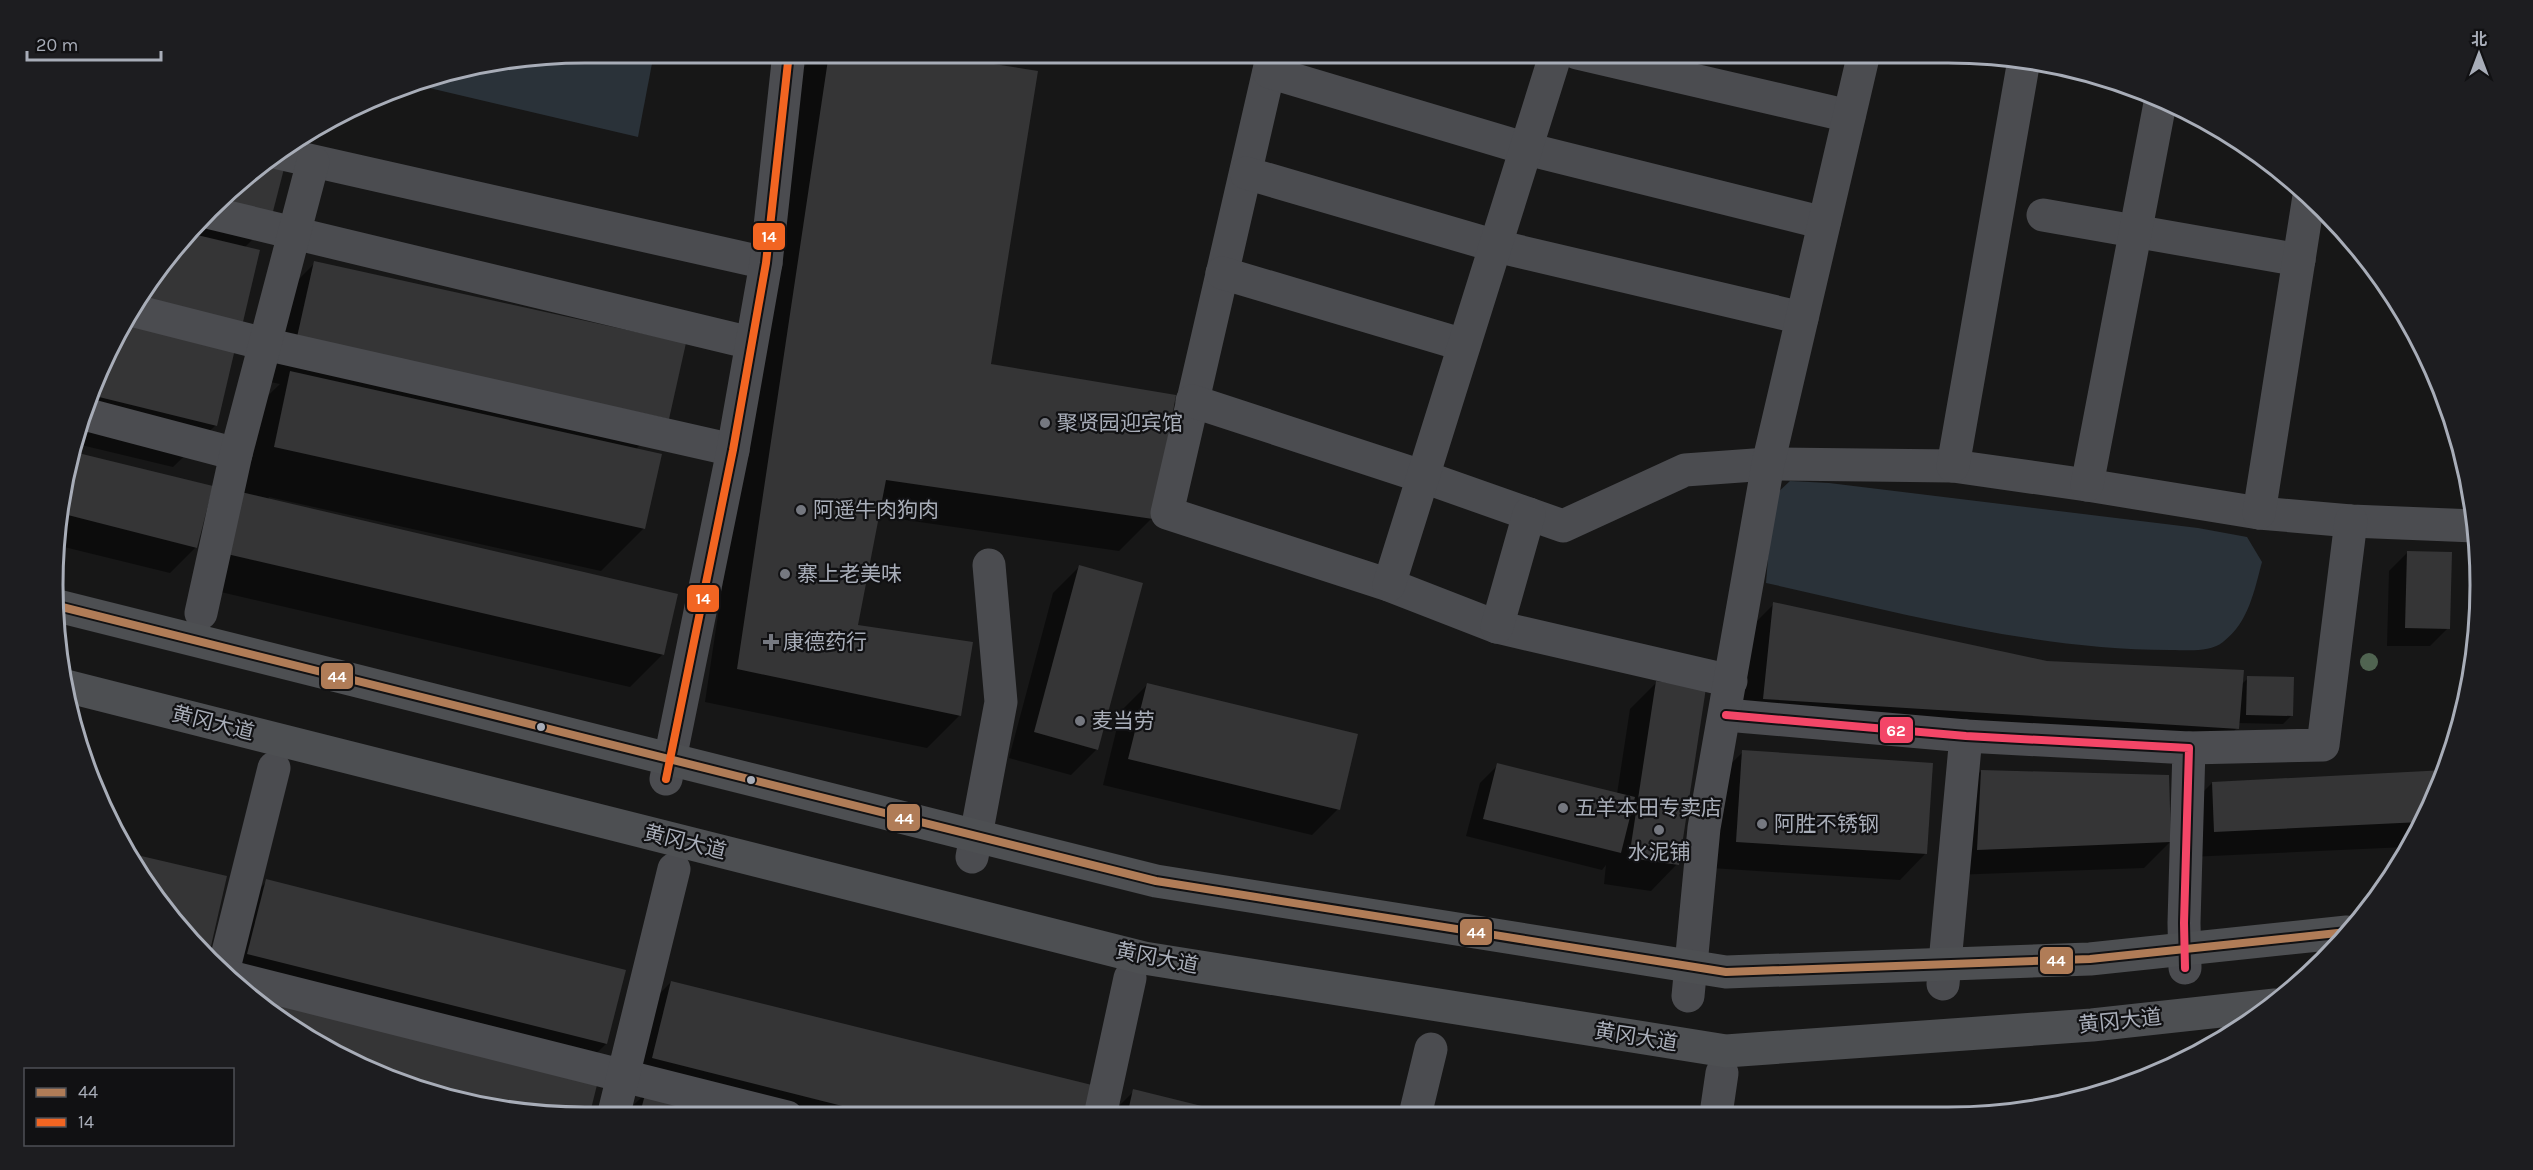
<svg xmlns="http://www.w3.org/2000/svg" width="2533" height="1170" font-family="Karla,'Noto Sans SC',sans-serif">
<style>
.water{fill:#2a3239}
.shadow{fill:#0007}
.building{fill:#353536}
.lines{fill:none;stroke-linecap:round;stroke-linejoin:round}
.minor{stroke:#4b4c50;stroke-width:33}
.major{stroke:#4d4f52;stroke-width:33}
.bus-1-casing{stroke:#111113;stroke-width:12}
.bus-2-casing{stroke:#111113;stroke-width:12}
.bus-3-casing{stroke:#111113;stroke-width:12}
.bus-1{stroke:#b07c57;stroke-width:8}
.bus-2{stroke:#f26522;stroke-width:8}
.bus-3{stroke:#f34667;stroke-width:8}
.tree{fill:#506451}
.poi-dot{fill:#757880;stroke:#111113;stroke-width:2}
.bus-dot{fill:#a8adb8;stroke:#111113;stroke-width:2}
.labels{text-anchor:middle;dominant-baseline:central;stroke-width:4.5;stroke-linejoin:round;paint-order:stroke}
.poi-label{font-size:21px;fill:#a8adb8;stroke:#111113;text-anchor:start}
.street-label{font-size:21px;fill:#a8adb8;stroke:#111113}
.rim{fill:none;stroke:#a8adb8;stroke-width:3}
.line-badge{stroke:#111113;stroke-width:2}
.badge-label{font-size:16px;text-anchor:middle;font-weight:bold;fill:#fff}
</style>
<rect width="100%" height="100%" fill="#171717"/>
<g class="water">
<path d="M585 53H654L638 137 408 83Z"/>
<path d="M1790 481 1829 483 2198 528 2247 537 2262 562C2254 591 2249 622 2223 642 2209 653 2187 650 2170 650 2034 650 1899 612 1766 583L1773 497Z"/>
</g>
<g class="shadow">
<path d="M818 53H914L1037 72 990 365 1152 518 1119 551 878 516 856 626 971 644 959 716 927 748 705 702 799 72Z"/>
<path d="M234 184 269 223 244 248 216 425 173 467 77 444 124 319Z"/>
<path d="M315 263 668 418 636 449 644 528 601 571 269 497 268 500 663 654 630 687 195 586 248 415 280 384 256 379 273 305Z"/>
<path d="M73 453 211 487 196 547 170 573 56 545 63 481Z"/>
<path d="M2407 553 2448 628 2430 646H2387L2389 571Z"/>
<path d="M1079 567 1097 749 1071 775 1009 758 1053 593Z"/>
<path d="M1774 604 2047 662 2241 685 2248 678 2292 715 2283 724 2238 723 2237 728 2205 761 1731 732 1741 637Z"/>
<path d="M1657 682 1677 864 1651 891 1604 884 1606 865 1602 870 1466 836 1480 783 1498 765 1617 794 1630 709Z"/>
<path d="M1147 685 1338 809 1312 835 1103 785 1121 711Z"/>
<path d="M1743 752 1926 853 1900 880 1711 868 1716 778Z"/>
<path d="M1981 771 2170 842 2144 868 1952 875 1955 797Z"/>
<path d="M2445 771 2440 788 2406 847 2189 857 2186 809 2212 783Z"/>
<path d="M126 854 209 945 205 950Z"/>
<path d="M267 881 606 1044 573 1076 596 1082 587 1117 481 1107 382 1077 234 986V914Z"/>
<path d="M671 982 1082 1116 621 1117 642 1097 639 1015Z"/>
<path d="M1134 1091 1235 1115 1109 1116Z"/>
</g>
<g class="building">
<path d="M829 53H923L1038 71 991 364 1176 395 1153 519 886 480 858 625 973 642 961 716 737 669Z"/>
<path d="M271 158 286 161 270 223 214 209 234 184Z"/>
<path d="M193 234 260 250 242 326 138 301Z"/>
<path d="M314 261 686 343 669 419 297 337Z"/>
<path d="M123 322 235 349 217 426 95 396Z"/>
<path d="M290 371 662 454 645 529 274 447Z"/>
<path d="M74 452 213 486 197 548 60 513 63 481Z"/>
<path d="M241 492 678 594 664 655 227 554Z"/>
<path d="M2407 551 2452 552 2450 629 2405 628Z"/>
<path d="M1079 565 1143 583 1098 750 1034 732Z"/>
<path d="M1773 602 2047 661 2244 670 2239 729 1763 699Z"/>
<path d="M2247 676 2294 677 2293 716 2246 715Z"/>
<path d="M1656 681 1706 688 1679 865 1629 858Z"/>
<path d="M1147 683 1358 734 1340 810 1128 759Z"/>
<path d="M1742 750 1933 763 1927 854 1736 842Z"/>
<path d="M1497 763 1635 797 1621 853 1483 819Z"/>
<path d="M1981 770 2169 775 2171 842 1977 850Z"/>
<path d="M2446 770 2440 788 2421 822 2214 832 2212 782Z"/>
<path d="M124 852 227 876 211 946 199 943Z"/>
<path d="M266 879 626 970 607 1044 247 954Z"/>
<path d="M671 981 1092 1085 1084 1116 886 1117 652 1058Z"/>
<path d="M246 993 598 1081 589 1117 481 1107 382 1077Z"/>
<path d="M1133 1089 1238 1115 1127 1116Z"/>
<path d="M646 1091 747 1117H639Z"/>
</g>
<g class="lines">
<g class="minor">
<path d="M1273 53 1167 513 1389 585 1497 627 1731 681"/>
<path d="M1577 53 1849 116"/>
<path d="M1269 72 1527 149 1824 223"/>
<path d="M278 153 766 263"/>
<path d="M1246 173 1496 246 1802 318"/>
<path d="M211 213 751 343"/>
<path d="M2043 215 2299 260"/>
<path d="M1222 273 1464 345"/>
<path d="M131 310 265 344 733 450"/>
<path d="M1192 401 1424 477 1563 526 1685 470 1768 464 1953 466 2087 485 2259 513 2351 521 2475 526"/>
<path d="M88 415 236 454"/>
<path d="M1953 466 2024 60"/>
<path d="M2087 485 2161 98"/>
<path d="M2259 513 2309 196"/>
<path d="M1389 585 1556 53"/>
<path d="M201 613 236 454 313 162"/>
<path d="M1497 627 1529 514"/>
<path d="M1726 715 1966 736 2189 748 2184 923 2185 968"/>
<path d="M2189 748 2323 745 2351 521"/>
<path d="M666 779 733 450 766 263 789 53"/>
<path d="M972 857 1001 702 989 565"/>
<path d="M223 972 274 768"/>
<path d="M226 976 787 1117"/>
<path d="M1943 984 1966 736"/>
<path d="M1688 996 1704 828 1768 464 1864 53"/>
<path d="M1716 1114 1722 1073"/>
<path d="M1415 1115 1431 1049"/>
<path d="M1100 1116 1130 978"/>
<path d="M613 1117 674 869"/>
</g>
<g class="major">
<path d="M54 605 1156 881 1726 972 2090 959 2347 932"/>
<path d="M62 685 1144 958 1726 1051 2092 1025 2275 1005"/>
</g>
<g class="bus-1-casing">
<path id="bus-1" d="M54 605 1156 881 1726 972 2090 959 2347 932"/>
</g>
<g class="bus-2-casing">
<path id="bus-2" d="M666 779 733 450 766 263 789 53"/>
</g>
<g class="bus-3-casing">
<path id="bus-3" d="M1726 715 1966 736 2189 748 2184 923 2185 968"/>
</g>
<use href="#bus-1" class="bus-1"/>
<use href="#bus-2" class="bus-2"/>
<use href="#bus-3" class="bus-3"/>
</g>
<circle class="tree" cx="2369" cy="662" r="9"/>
<g class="poi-dot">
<circle cx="1045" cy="423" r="6"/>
<circle cx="801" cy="510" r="6"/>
<circle cx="785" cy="574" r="6"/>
<path d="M768 633h6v6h6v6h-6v6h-6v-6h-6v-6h6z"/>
<circle cx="1080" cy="721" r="6"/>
<circle cx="1563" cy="808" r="6"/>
<circle cx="1762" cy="824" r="6"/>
<circle cx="1659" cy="830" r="6"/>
</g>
<g class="bus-dot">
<circle cx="541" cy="727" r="5"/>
<circle cx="751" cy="780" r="5"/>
</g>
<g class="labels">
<g class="poi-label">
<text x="1057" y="423">聚贤园迎宾馆</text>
<text x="813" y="510">阿遥牛肉狗肉</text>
<text x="797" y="574">寨上老美味</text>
<text x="783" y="642">康德药行</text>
<text x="1092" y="721">麦当劳</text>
<text x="1575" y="808">五羊本田专卖店</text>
<text x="1774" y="824">阿胜不锈钢</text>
<text x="1659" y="852" text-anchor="middle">水泥铺</text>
</g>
<g class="street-label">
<text transform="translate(213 723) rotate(14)">黄冈大道</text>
<text transform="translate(685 842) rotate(14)">黄冈大道</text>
<text transform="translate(1157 958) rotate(11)">黄冈大道</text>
<text transform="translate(2120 1021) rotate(-6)">黄冈大道</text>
<text transform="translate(1636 1037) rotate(9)">黄冈大道</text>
</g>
</g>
<path d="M0 0H2533V1170H0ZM585 63H1948A522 522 0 0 1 2470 585V585A522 522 0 0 1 1948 1107H585A522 522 0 0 1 63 585V585A522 522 0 0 1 585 63Z" fill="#1d1d20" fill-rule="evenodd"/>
<path class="rim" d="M585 63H1948A522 522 0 0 1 2470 585V585A522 522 0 0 1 1948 1107H585A522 522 0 0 1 63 585V585A522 522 0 0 1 585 63Z"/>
<g class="line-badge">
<rect x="752" y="222" width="34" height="29" rx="6" fill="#f26522"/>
<rect x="686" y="584" width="34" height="29" rx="6" fill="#f26522"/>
<rect x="320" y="662" width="34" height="28" rx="6" fill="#b07c57"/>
<rect x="1879" y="716" width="35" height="28" rx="6" fill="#f34667"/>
<rect x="886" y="803" width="35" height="29" rx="6" fill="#b07c57"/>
<rect x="1459" y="918" width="34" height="28" rx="6" fill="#b07c57"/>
<rect x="2039" y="946" width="35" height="29" rx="6" fill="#b07c57"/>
</g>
<g class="badge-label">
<text x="769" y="242">14</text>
<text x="703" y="604">14</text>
<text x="337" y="682">44</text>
<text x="1896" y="736">62</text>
<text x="904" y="824">44</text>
<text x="1476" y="938">44</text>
<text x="2056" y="966">44</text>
</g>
<rect x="24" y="1068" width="210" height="78" fill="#111113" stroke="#4d4f55" stroke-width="1.5"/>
<rect x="36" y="1088" width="30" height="9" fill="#b07c57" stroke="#4d4f55" stroke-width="1.5"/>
<text x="78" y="1098" font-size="18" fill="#a8adb8">44</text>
<rect x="36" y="1118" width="30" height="9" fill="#f26522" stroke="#4d4f55" stroke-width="1.5"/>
<text x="78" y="1128" font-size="18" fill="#a8adb8">14</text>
<g transform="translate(2479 54)" stroke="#111113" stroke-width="4.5" paint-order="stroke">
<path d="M0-4.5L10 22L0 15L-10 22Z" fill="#a8adb8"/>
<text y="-9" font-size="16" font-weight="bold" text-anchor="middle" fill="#a8adb8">北</text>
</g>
<path d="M27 51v9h134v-9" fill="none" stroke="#a8adb8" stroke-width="3"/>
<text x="36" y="51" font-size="18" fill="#a8adb8" stroke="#111113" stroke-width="4.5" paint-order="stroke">20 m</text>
</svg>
